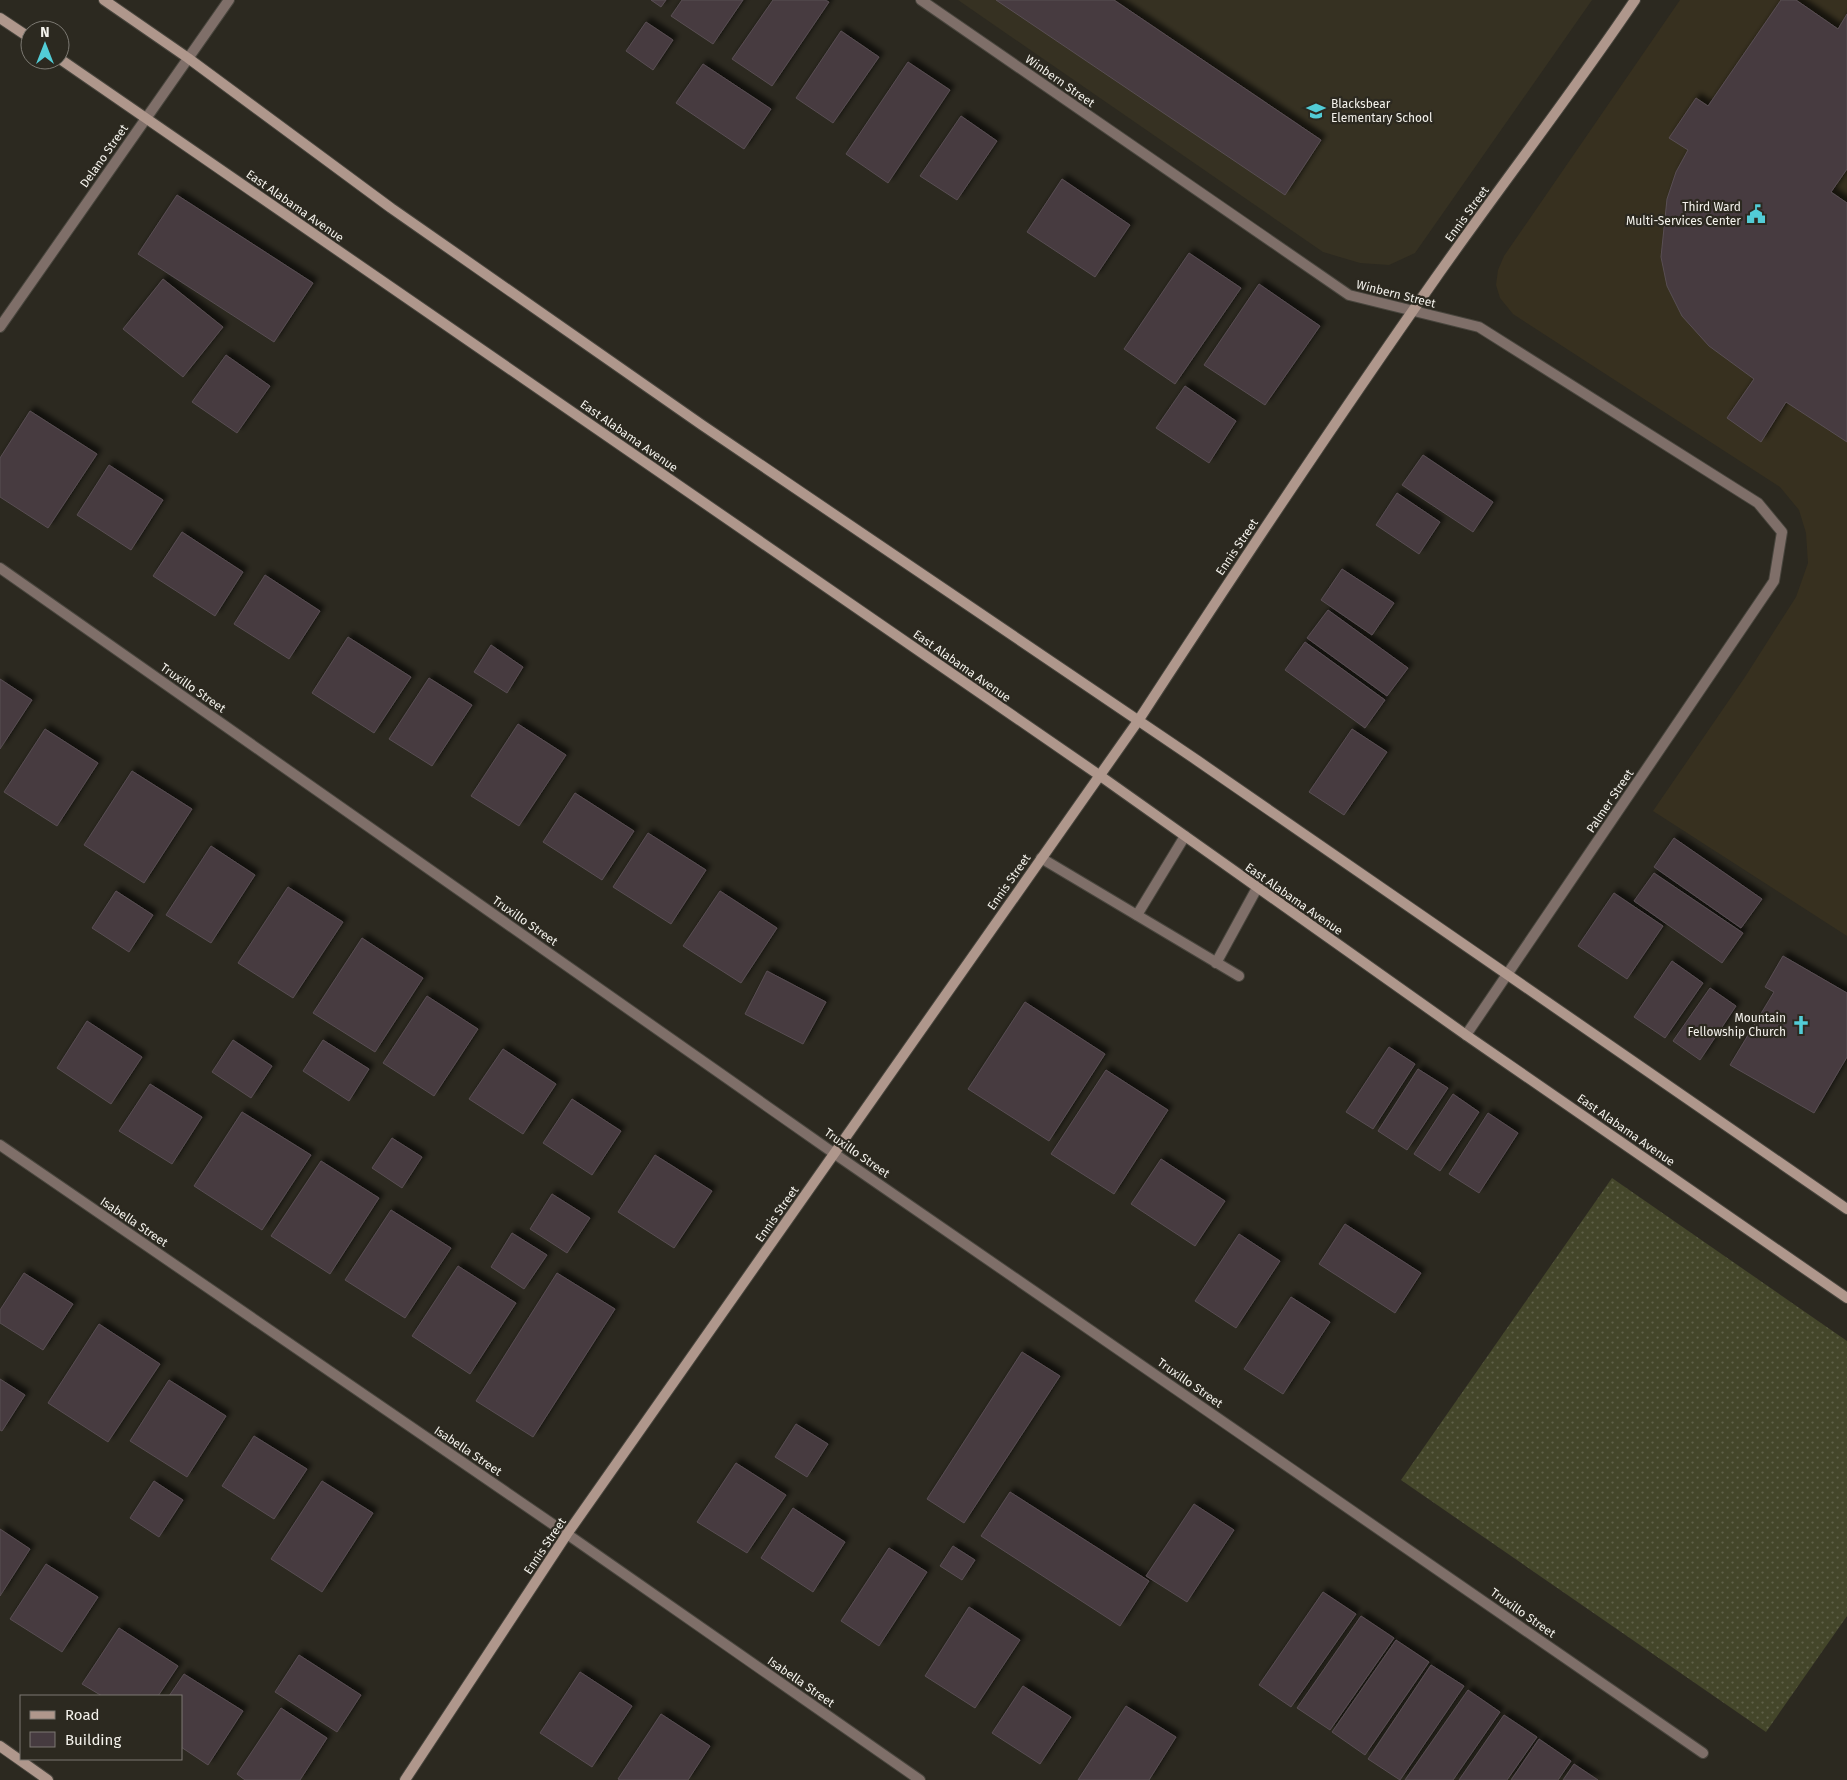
<svg xmlns="http://www.w3.org/2000/svg" width="1847" height="1780" font-family="'Fira Sans',sans-serif">
<style>
.commercial{fill:#37301f}
.built{fill:#363122}
.grass{fill:url(#grass-dots)}
.building{fill:#463b40;stroke:#594e53;filter:url(#shadow)}
.lines{fill:none;stroke-linecap:round;stroke-linejoin:round}
.lane-casing{stroke:#48453d;stroke-width:12}
.street-casing{stroke:#48453d;stroke-width:12}
.secondary-casing{stroke:#48453d;stroke-width:12}
.lane{stroke:#7f6f69;stroke-width:10}
.street{stroke:#7f6f69;stroke-width:10}
.secondary{stroke:#af978c;stroke-width:10}
.labels{text-anchor:middle;dominant-baseline:central;stroke-width:4.5;stroke-linejoin:round;paint-order:stroke}
.street-label{font-size:12px;fill:#f4f2ec;stroke:#2c2920}
.poi-label{font-size:12px;fill:#f4f2ec;stroke:#2c2920;text-anchor:end}
</style>
<defs>
<pattern id="grass-dots" width="8" height="8" patternUnits="userSpaceOnUse" patternTransform="scale(1.25)"><rect width="8" height="8" fill="#44462a"/><path d="M2 2h.1M6 6h.1" fill="none" stroke="#606149" stroke-width="1.8" stroke-linecap="round"/></pattern>
<filter id="shadow"><feDropShadow dx="4.5" dy="-4.5" stdDeviation="2.5" flood-color="#0009"/></filter>
</defs>
<rect width="100%" height="100%" fill="#2c2920"/>
<path class="commercial" d="M1680 0H1847V936L1653 811 1745 677 1796 597 1808 563 1806 533 1799 510 1780 487 1513 314 1500 298 1496 285 1498 270 1504 256Z"/>
<path class="built" d="M958 0H1592L1415 253 1389 265 1360 263 1323 252Z"/>
<path class="grass" d="M1612 1178 1847 1341V1616L1766 1732 1401 1480Z"/>
<g class="building">
<path d="M651 0H666L661 7Z"/>
<path d="M682 0H743L713 44 671 16Z"/>
<path d="M773 0H825L829 2 772 86 732 59Z"/>
<path d="M996 0H1114L1321 140 1285 195Z"/>
<path d="M1781 0H1796L1838 29 1847 14V169L1831 192 1847 203V442L1786 402 1761 442 1727 418 1754 379 1709 346 1682 316 1667 286 1661 257 1667 199 1676 172 1688 150 1669 138 1696 98 1708 106Z"/>
<path d="M646 22 673 40 653 70 626 51Z"/>
<path d="M841 31 879 57 833 123 796 98Z"/>
<path d="M908 62 950 90 888 183 846 154Z"/>
<path d="M703 64 771 109 744 149 676 103Z"/>
<path d="M961 116 997 141 957 200 920 176Z"/>
<path d="M1062 179 1130 225 1095 277 1027 232Z"/>
<path d="M177 195 313 283 274 342 138 254Z"/>
<path d="M1189 253 1241 288 1175 384 1124 349Z"/>
<path d="M163 279 223 327 183 377 123 329Z"/>
<path d="M1259 284 1320 326 1265 405 1204 365Z"/>
<path d="M226 355 270 386 237 433 192 402Z"/>
<path d="M1185 386 1236 421 1209 463 1156 428Z"/>
<path d="M30 411 97 454 48 528 0 497V458Z"/>
<path d="M1423 455 1493 502 1473 532 1402 485Z"/>
<path d="M109 465 163 500 131 550 77 515Z"/>
<path d="M1397 493 1440 522 1419 554 1376 525Z"/>
<path d="M182 532 243 572 215 616 153 576Z"/>
<path d="M1342 569 1394 603 1372 635 1321 600Z"/>
<path d="M265 575 320 611 289 659 234 624Z"/>
<path d="M1328 610 1408 668 1387 696 1307 638Z"/>
<path d="M348 637 411 677 374 733 312 693Z"/>
<path d="M1305 642 1385 700 1365 728 1285 670Z"/>
<path d="M491 645 523 667 507 693 474 672Z"/>
<path d="M429 678 472 705 432 766 389 739Z"/>
<path d="M0 679 32 700 0 749Z"/>
<path d="M518 724 566 755 519 826 471 796Z"/>
<path d="M45 729 98 763 57 826 4 792Z"/>
<path d="M1352 729 1387 752 1344 815 1309 792Z"/>
<path d="M132 771 192 809 144 883 84 845Z"/>
<path d="M575 793 634 831 602 880 543 842Z"/>
<path d="M648 833 706 870 671 924 613 887Z"/>
<path d="M1674 838 1762 899 1741 928 1654 867Z"/>
<path d="M211 846 255 875 211 943 166 915Z"/>
<path d="M1654 873 1743 933 1722 963 1634 901Z"/>
<path d="M288 887 343 922 293 998 238 963Z"/>
<path d="M116 891 153 915 129 952 92 928Z"/>
<path d="M720 891 777 928 741 983 683 946Z"/>
<path d="M1614 893 1663 926 1627 979 1578 946Z"/>
<path d="M362 938 423 978 375 1052 313 1013Z"/>
<path d="M1783 956 1847 993V1057L1814 1113 1730 1065 1774 992 1765 987Z"/>
<path d="M1672 961 1703 983 1665 1038 1634 1017Z"/>
<path d="M767 971 826 1002 803 1044 745 1014Z"/>
<path d="M1710 988 1736 1006 1700 1060 1673 1041Z"/>
<path d="M427 996 478 1029 434 1096 383 1063Z"/>
<path d="M1025 1002 1105 1054 1049 1141 968 1089Z"/>
<path d="M87 1021 142 1057 111 1104 57 1068Z"/>
<path d="M233 1040 272 1066 251 1098 212 1072Z"/>
<path d="M323 1040 369 1069 349 1101 303 1071Z"/>
<path d="M1389 1047 1415 1064 1373 1129 1346 1112Z"/>
<path d="M503 1049 556 1084 523 1134 469 1099Z"/>
<path d="M1418 1069 1448 1088 1407 1150 1378 1131Z"/>
<path d="M1106 1070 1168 1110 1114 1194 1051 1154Z"/>
<path d="M150 1084 202 1117 172 1164 119 1131Z"/>
<path d="M1453 1094 1479 1112 1440 1171 1414 1154Z"/>
<path d="M572 1099 621 1131 592 1175 543 1143Z"/>
<path d="M242 1112 311 1155 262 1230 194 1186Z"/>
<path d="M1488 1113 1518 1133 1479 1193 1449 1174Z"/>
<path d="M392 1138 422 1157 402 1188 372 1168Z"/>
<path d="M655 1155 712 1191 674 1248 618 1212Z"/>
<path d="M1161 1159 1225 1201 1195 1246 1131 1204Z"/>
<path d="M321 1161 379 1198 330 1274 271 1236Z"/>
<path d="M552 1194 590 1218 567 1253 530 1229Z"/>
<path d="M391 1210 451 1248 405 1318 345 1280Z"/>
<path d="M1345 1224 1421 1273 1395 1313 1319 1264Z"/>
<path d="M512 1233 547 1255 524 1289 491 1267Z"/>
<path d="M1239 1234 1280 1261 1236 1328 1195 1301Z"/>
<path d="M458 1266 516 1303 470 1374 412 1336Z"/>
<path d="M24 1273 73 1304 43 1350 0 1323V1310Z"/>
<path d="M557 1273 615 1309 533 1437 476 1401Z"/>
<path d="M1291 1297 1330 1322 1283 1394 1244 1369Z"/>
<path d="M99 1324 160 1364 108 1442 48 1403Z"/>
<path d="M1022 1352 1060 1376 964 1523 927 1499Z"/>
<path d="M0 1379 25 1395 2 1431 0 1430Z"/>
<path d="M169 1380 226 1416 187 1477 130 1441Z"/>
<path d="M796 1424 828 1444 807 1477 775 1457Z"/>
<path d="M254 1436 307 1469 274 1519 222 1486Z"/>
<path d="M736 1463 786 1495 747 1553 697 1522Z"/>
<path d="M154 1481 183 1500 159 1537 130 1518Z"/>
<path d="M322 1481 373 1513 322 1592 271 1559Z"/>
<path d="M1010 1492 1149 1581 1120 1626 981 1536Z"/>
<path d="M1194 1504 1234 1530 1187 1602 1146 1576Z"/>
<path d="M793 1508 845 1542 813 1592 761 1558Z"/>
<path d="M0 1529 30 1549 0 1596Z"/>
<path d="M953 1546 975 1560 962 1580 940 1566Z"/>
<path d="M889 1548 927 1572 879 1646 841 1621Z"/>
<path d="M46 1564 98 1597 62 1652 10 1619Z"/>
<path d="M1323 1592 1356 1614 1291 1707 1259 1685Z"/>
<path d="M969 1607 1020 1640 975 1708 925 1676Z"/>
<path d="M1361 1616 1394 1638 1330 1730 1297 1708Z"/>
<path d="M119 1628 178 1666 158 1696H102L82 1684Z"/>
<path d="M1396 1640 1429 1662 1365 1755 1332 1732Z"/>
<path d="M299 1655 361 1695 337 1732 275 1692Z"/>
<path d="M1431 1665 1464 1686 1400 1780 1368 1759Z"/>
<path d="M580 1672 632 1706 592 1767 540 1733Z"/>
<path d="M184 1674 243 1711 208 1765 181 1747V1696H169Z"/>
<path d="M1023 1686 1071 1717 1040 1764 992 1733Z"/>
<path d="M1468 1690 1500 1712 1453 1780H1405Z"/>
<path d="M1126 1706 1176 1737 1149 1780H1078Z"/>
<path d="M281 1708 327 1738 300 1780H245L237 1774Z"/>
<path d="M661 1714 710 1746 688 1780H620L618 1779Z"/>
<path d="M1504 1715 1537 1737 1507 1780H1459Z"/>
<path d="M1539 1739 1571 1761 1558 1780H1511Z"/>
<path d="M1574 1764 1598 1780H1563Z"/>
</g>
<g class="lines">
<g class="lane-casing">
<g id="lane">
<path d="M1041 858 1239 976"/>
<path d="M1137 915 1185 836"/>
<path d="M1216 963 1257 888"/>
</g>
</g>
<g class="street-casing">
<g id="street">
<path d="M921 0 1349 295 1479 327 1758 503 1782 532 1774 581 1466 1035"/>
<path d="M0 327 229 0"/>
<path d="M0 568 835 1154 1703 1753"/>
<path d="M0 1145 567 1534 920 1780"/>
</g>
</g>
<g class="secondary-casing">
<g id="secondary">
<path d="M104 0 188 58 391 208 702 425 1198 761 1847 1209"/>
<path d="M0 18 30 38"/>
<path d="M60 59 1099 775 1466 1035 1847 1298"/>
<path d="M0 1746 48 1780"/>
<path d="M405 1780 567 1534 1138 721C1235 572 1333 424 1435 279 1501 185 1571 95 1635 0"/>
</g>
</g>
<use href="#lane" class="lane"/>
<use href="#street" class="street"/>
<use href="#secondary" class="secondary"/>
</g>
<defs>
<g id="school-bare" transform="scale(1.5)"><path d="M0-5L7-2L0 1L-7-2ZM-4 1L0 2.5L4 1V4Q0 6-4 4Z" fill="#52ccd6" stroke="#2c2920" stroke-width="2.5" paint-order="stroke"/></g>
<g id="civic-bare" transform="scale(1.5)"><path d="M-.6-6.5H3V-4.5H.6V-3L4-1V1h2V6H-6V1h2V-1L-.6-3ZM-1.2 2.5V6h2.4V2.5Z" fill="#52ccd6" stroke="#2c2920" stroke-width="2.5" paint-order="stroke"/></g>
<g id="church-bare" transform="scale(1.5)"><path d="M-1.2-6h2.4v3.5h3.3v2.4h-3.3V6h-2.4V-.1h-3.3v-2.4h3.3Z" fill="#52ccd6" stroke="#2c2920" stroke-width="2.5" paint-order="stroke"/></g>
</defs>
<g fill-rule="evenodd">
<use href="#school-bare" x="1316" y="111"/>
<use href="#civic-bare" x="1756" y="214"/>
<use href="#church-bare" x="1801" y="1025"/>
</g>
<g class="labels">
<g class="street-label">
<text transform="translate(1060 81) rotate(35)">Winbern Street</text>
<text transform="translate(104 156) rotate(-55)">Delano Street</text>
<text transform="translate(295 206) rotate(35)">East Alabama Avenue</text>
<text transform="translate(1467 214) rotate(-54)">Ennis Street</text>
<text transform="translate(1396 294) rotate(14)">Winbern Street</text>
<text transform="translate(629 436) rotate(35)">East Alabama Avenue</text>
<text transform="translate(1237 547) rotate(-56)">Ennis Street</text>
<text transform="translate(962 666) rotate(35)">East Alabama Avenue</text>
<text transform="translate(193 688) rotate(35)">Truxillo Street</text>
<text transform="translate(1610 801) rotate(-56)">Palmer Street</text>
<text transform="translate(1009 882) rotate(-55)">Ennis Street</text>
<text transform="translate(1294 899) rotate(35)">East Alabama Avenue</text>
<text transform="translate(525 921) rotate(35)">Truxillo Street</text>
<text transform="translate(1626 1130) rotate(35)">East Alabama Avenue</text>
<text transform="translate(857 1153) rotate(35)">Truxillo Street</text>
<text transform="translate(777 1214) rotate(-55)">Ennis Street</text>
<text transform="translate(134 1222) rotate(34)">Isabella Street</text>
<text transform="translate(1190 1383) rotate(35)">Truxillo Street</text>
<text transform="translate(468 1451) rotate(34)">Isabella Street</text>
<text transform="translate(545 1546) rotate(-56)">Ennis Street</text>
<text transform="translate(1523 1613) rotate(35)">Truxillo Street</text>
<text transform="translate(801 1682) rotate(35)">Isabella Street</text>
</g>
<g class="poi-label">
<text x="1331" y="104" text-anchor="start">Blacksbear<tspan x="1331" dy="14">Elementary School</tspan></text>
<text x="1741" y="207">Third Ward<tspan x="1741" dy="14">Multi-Services Center</tspan></text>
<text x="1786" y="1018">Mountain<tspan x="1786" dy="14">Fellowship Church</tspan></text>
</g>
</g>
<rect x="20" y="1695" width="162" height="65" fill="#2c2920" stroke="#7c7972"/>
<rect x="30" y="1711" width="25" height="8" fill="#af978c" stroke="#7c7972"/>
<text x="65" y="1720" font-size="15" fill="#f4f2ec">Road</text>
<rect x="30" y="1732" width="25" height="15" fill="#463b40" stroke="#7c7972"/>
<text x="65" y="1745" font-size="15" fill="#f4f2ec">Building</text>
<g transform="translate(45 45)"><circle r="24" fill="#2c2920" stroke="#7c7972"/>
<path d="M0-4L9 19L0 12L-9 19Z" fill="#52ccd6"/>
<text y="-8" font-size="14" font-weight="bold" text-anchor="middle" fill="#f4f2ec">N</text>
</g>
</svg>
